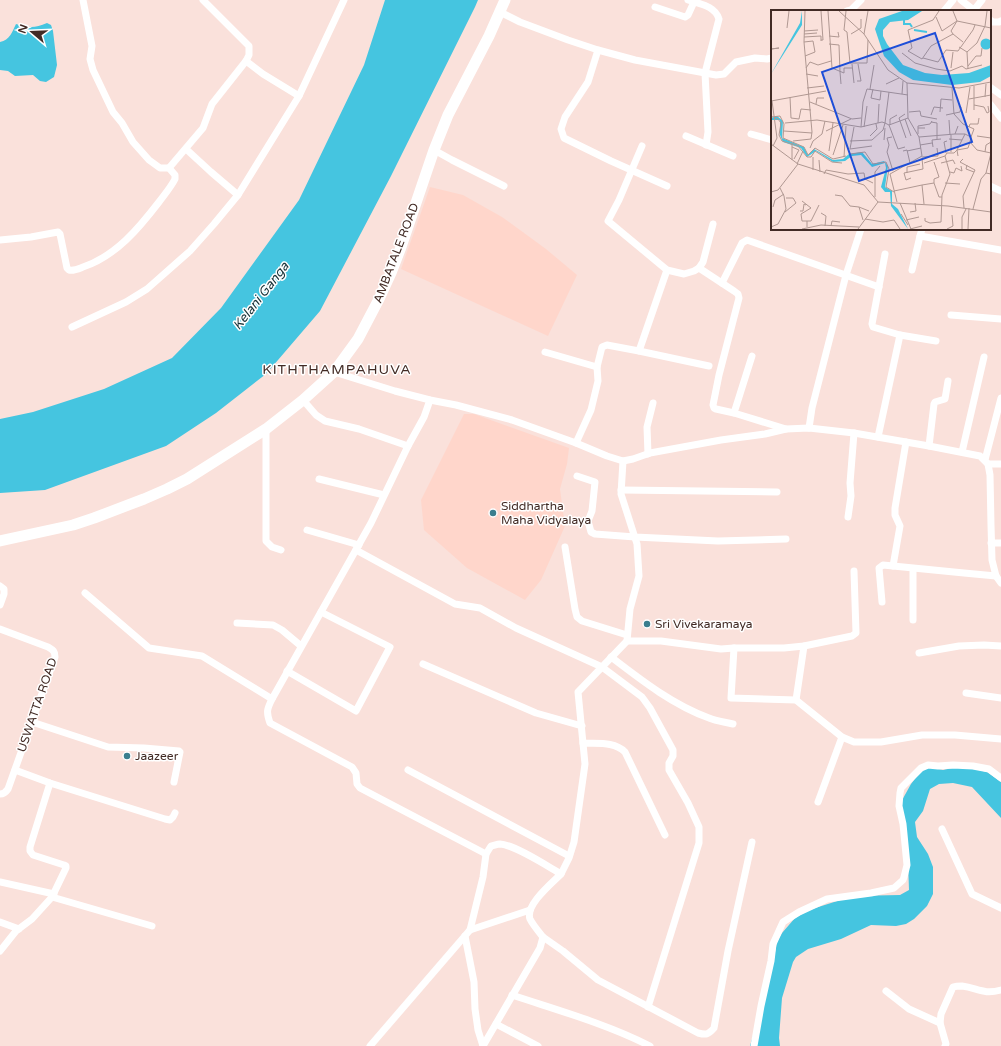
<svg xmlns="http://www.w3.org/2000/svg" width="1001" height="1046" font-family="'Varela Round',sans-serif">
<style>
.built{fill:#ffd6cb}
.water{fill:#45c5e0}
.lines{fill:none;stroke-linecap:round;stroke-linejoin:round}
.minor{stroke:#fff;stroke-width:7}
.primary{stroke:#fff;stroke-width:11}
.poi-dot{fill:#3a7e8e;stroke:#fff;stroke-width:1.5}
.labels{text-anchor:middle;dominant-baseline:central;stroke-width:3;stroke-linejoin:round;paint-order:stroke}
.street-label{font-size:12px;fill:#422b25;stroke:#fff}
.poi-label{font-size:12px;fill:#422b25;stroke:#fff;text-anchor:start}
.water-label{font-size:13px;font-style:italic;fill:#173238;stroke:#fff}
.quarter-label{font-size:14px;letter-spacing:1px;fill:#422b25;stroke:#fff}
.inset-river{fill:none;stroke:#45c5e0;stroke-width:2}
.inset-road{fill:none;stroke:#b09892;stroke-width:1}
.view{fill:#1d4ed8;fill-opacity:0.15;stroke:#1d4ed8;stroke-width:2}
.inset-edge{fill:none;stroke:#422b25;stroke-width:2}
</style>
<rect width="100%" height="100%" fill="#fae1db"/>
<g class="built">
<path d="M430 187 463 195 502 217 546 249 577 275 548 336 401 269Z"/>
<path d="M464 414H474L569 448 567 464 560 489 565 526 541 580 525 600 467 568 424 530 421 500Z"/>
</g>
<g class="water">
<path d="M385 0H478L475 7 391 176 320 311 266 374 216 413 166 446 45 490 0 493V419L33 412 104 389 172 358 221 308 299 200 364 65Z"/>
<path d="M47 23 51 25 53 31 57 65 54 77 46 82 40 81 33 75 15 76 8 71 0 70V42C10 40 12 32 16 24 29 28 35 28 47 23Z"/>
<path d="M962 766 987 772 1001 782V818L972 787 953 783 939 784 930 789 923 811 915 822 917 837 928 854 933 867V894L927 906 914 919 906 924 896 926 871 925 841 939 808 949 796 957 793 962 782 998 779 1038 780 1046H750L770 978 777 942 782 933 795 918 809 910 853 896 900 895 909 890 908 862 901 802 911 784 920 772 929 767 943 770Z"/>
</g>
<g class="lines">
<g class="minor">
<path d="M688 0C700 4 715 6 719 19L705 73 708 132 706 145"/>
<path d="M961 0 975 11"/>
<path d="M655 7 685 17 688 15 694 2"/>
<path d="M974 10 982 0"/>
<path d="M847 11 851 10 861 0"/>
<path d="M944 11 953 0"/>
<path d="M500 12 520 22 568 40 598 50 635 60 716 75 724 74 736 62 755 58 767 59 772 58"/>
<path d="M990 20 993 22H999L1001 21"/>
<path d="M598 50 588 82 565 117 561 129 564 138 611 161 667 186"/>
<path d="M246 61 263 74 299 96"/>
<path d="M990 87 1001 95"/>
<path d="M990 104 1001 118"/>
<path d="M751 134 772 140"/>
<path d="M686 136 733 156"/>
<path d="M642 146 619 200 608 221 667 270 684 274 694 271 699 268 703 262 713 224"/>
<path d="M186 149 211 172 238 195"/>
<path d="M434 150 452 160 504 186"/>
<path d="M169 168 203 128 212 104 246 61 249 55V46L203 0"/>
<path d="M990 186 1001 191"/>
<path d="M922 229 920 236 1001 250"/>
<path d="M0 240 31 237 58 232 60 234 67 268 69 270C74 271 78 269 83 267 116 256 139 228 159 202 165 194 171 187 175 179V175L169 168H160L149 160 133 142 122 123 113 112 93 70 90 59 92 46 83 0"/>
<path d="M885 254 872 324 873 327 900 335 936 341"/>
<path d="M699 268 734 291 738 294 739 298 719 375 713 405 714 408 716 409 734 413"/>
<path d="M912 270 920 236"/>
<path d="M722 283 742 243 747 240 879 287"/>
<path d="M951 315 1001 319"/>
<path d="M72 327 126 302 147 289 190 251 214 224 238 195 299 96 344 0"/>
<path d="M639 351 709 366"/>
<path d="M545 352 597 367"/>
<path d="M752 356 734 413 786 429"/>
<path d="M334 372 395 391 430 400 456 405 512 420 576 443 607 456 623 461 633 459 650 453 721 440 765 434 786 429 809 428 854 433 929 446 980 456 988 464 990 475 991 525 992 560 996 576 1001 583"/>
<path d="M303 400 316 415 325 421 359 429 408 446"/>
<path d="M430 400 424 417 408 446 371 523 272 699C267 709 266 712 270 723L352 767 356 773 357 784 360 788 486 854 491 846C493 846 497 844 500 844 515 845 547 866 561 874 552 883 525 905 530 919 533 925 539 932 543 937L540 948 483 1046"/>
<path d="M809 428 812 408 846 275 861 229"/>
<path d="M266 429V541L272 547 281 550"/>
<path d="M878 437 900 335"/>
<path d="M576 443 591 410 598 381 597 367 602 347 607 345 639 351 667 270"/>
<path d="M929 446 934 404 935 402 945 399 948 381"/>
<path d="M962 452 984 357"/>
<path d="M648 454 647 427 653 403"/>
<path d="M985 460 1001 398"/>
<path d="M623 461 621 494 637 544 639 576 630 609 627 641"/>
<path d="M988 464H1001"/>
<path d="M577 476 595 482 592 511 588 521 591 532 595 534 635 537 718 541 786 539"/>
<path d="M319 479 384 495"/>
<path d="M621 490 777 492"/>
<path d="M848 517 851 496 850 483 854 433"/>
<path d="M307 530 359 545"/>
<path d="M991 543H1001"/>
<path d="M565 547 575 609 577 617 582 621 627 635"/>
<path d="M356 550 455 604 480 608 516 628 602 667 627 641H661L721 649 734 648H784L804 646 852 636 856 633 854 571"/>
<path d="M893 566 900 526 895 515V508L906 442"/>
<path d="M913 569V620"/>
<path d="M0 586 4 589V594L0 605"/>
<path d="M85 593 149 648 202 656 272 699"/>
<path d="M882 602 879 568 883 565 964 573 996 576"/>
<path d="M237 623 273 625 282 630 301 646"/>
<path d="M0 629 48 647C53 650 55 651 55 657L8 789C6 792 4 794 0 794"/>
<path d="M734 648 731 698 796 700 842 737 854 742H881L922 735H955L1001 739"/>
<path d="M919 653 959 646 984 645 1001 646"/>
<path d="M611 657C641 680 673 705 709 718 716 721 725 722 733 724"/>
<path d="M423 664 536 713 582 726"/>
<path d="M287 671 356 711 390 647 321 612"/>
<path d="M966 693 1001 698"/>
<path d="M796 700 804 646"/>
<path d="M32 722 108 747 144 748 179 751 180 752 174 782"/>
<path d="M583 743C597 744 614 741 625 752L665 835"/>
<path d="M15 770 50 783 165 819 170 820 173 817 175 813"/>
<path d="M408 770 569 856"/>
<path d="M818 802 842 737"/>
<path d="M942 829 972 894 1001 908"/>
<path d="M561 874 569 858 574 842 585 764 578 692 602 667 642 697 650 708 673 750V756L669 763V770L688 803 699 827V843L648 1007"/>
<path d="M0 882 54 894"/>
<path d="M52 897 152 926"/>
<path d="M0 922 19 929"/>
<path d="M470 930 530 910"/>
<path d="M465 936 474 982 475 1009 478 1030 483 1046"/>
<path d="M543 937 563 951 598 980 698 1033C706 1035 708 1035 714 1028L728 951 752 842"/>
<path d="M0 951 16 931 32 919 52 897 66 868V866L64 865 33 855 30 851V847L50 783"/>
<path d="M886 991 909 1009 940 1023"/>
<path d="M512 995C557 1010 607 1024 650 1046"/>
<path d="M496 1024 538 1046"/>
<path d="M370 1046 470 930 483 877 486 854"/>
<path d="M754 1046 761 1006 771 961 773 944 783 922 799 912 827 899 871 893 894 888 903 880 904 877 907 865 903 824 899 806 900 793 901 788 921 768 928 765 938 766 953 765 973 766 989 769 1001 778"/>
<path d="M945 1046 946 1044 940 1023 941 1014 953 987C956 986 959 986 962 986 978 988 983 995 1001 990"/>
</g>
<path class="primary" d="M0 541 73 525 94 518 144 499 167 489 187 479 266 429 303 400 334 372 358 339 379 299 391 273 401 247 434 150 448 115 489 36 505 0"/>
</g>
<g class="poi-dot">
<circle cx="493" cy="513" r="4"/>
<circle cx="647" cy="624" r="4"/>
<circle cx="127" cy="756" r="4"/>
</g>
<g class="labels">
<g class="street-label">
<text transform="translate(396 253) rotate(-69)">AMBATALE ROAD</text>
<text transform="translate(37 705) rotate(-71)">USWATTA ROAD</text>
</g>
<g class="poi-label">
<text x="501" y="506">Siddhartha<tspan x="501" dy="14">Maha Vidyalaya</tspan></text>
<text x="655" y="624">Sri Vivekaramaya</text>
<text x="135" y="756">Jaazeer</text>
</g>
<g class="water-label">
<text transform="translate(261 296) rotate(-52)">Kelani Ganga</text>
</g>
<g class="quarter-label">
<text x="337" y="369">KITHTHAMPAHUVA</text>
</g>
</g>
<g transform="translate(771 10)">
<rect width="220" height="220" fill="#fae1db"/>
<path d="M31 1V15L0 64 29 13ZM131 1H151L137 10 119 12 112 20V26L116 34 132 55 154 63 171 65 198 63 220 55V66L209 72 181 75 142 70 128 62 113 46 104 19 108 9ZM209.5 34a5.5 5.5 0 1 1 11 0a5.5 5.5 0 1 1-11 0ZM6 106 12 111 11 128 33 137 37 145 43 139 62 150 72 149 78 144 91 142 101 154 113 151 117 156 114 177 121 181V194L127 199 137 219 120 196 119 182H114L110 177 115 158 114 153 101 157 90 145 81 146 74 151 62 152 45 141 36 147 30 138 12 132 9 125V110H0V108Z" fill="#45c5e0"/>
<path class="inset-river" d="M133 10V14H139L141 17M143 20 156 22"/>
<path class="inset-road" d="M50 1 52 30H50M57 1 61 58 73 63V58H81M68 1 93 24 117 60 136 73 188 78 220 72M75 1 73 20 76 22 79 53H96L97 30M168 1 162 10 137 20 141 38 137 41 151 49 160 36 182 24M182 1 186 11 220 18M165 7 171 21 186 11M214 16 216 1M16 18 18 1M33 21 47 20M33 24 46 23M80 24 90 18V9M93 24 97 1M182 24 180 21 186 11M182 24 192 32M58 26 68 27 67 22M33 27 50 26V31M33 32 42 31 44 42 34 46M58 34 68 35 69 62M188 37 196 42 197 59M0 39 8 38 0 39M196 42 206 33 214 16M131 43 144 53 165 59 179 61 191 56 195 59 211 55M152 48 167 52 175 40 187 41 202 20 204 15M81 54 83 73M197 56 205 46H210L211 38M35 58 39 52 47 55 60 51M180 58 182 42M69 62 70 74M35 64 47 66M86 71H90L87 54M115 74 128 68M36 78 53 76M181 78 183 104 192 114 203 119 200 127M99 79 103 55M102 79 100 88 109 90 110 81M118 82 114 113 118 115 127 139 134 137M131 84 132 71M19 87 20 108 28 109 30 99 40 100M214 87 215 74M198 89 220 85M0 91 55 81M1 91 6 128 2 136M39 92 81 109 90 108M45 94 46 88H53M203 95 213 97 216 103 218 102 217 96M203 100V76M138 102 149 101 150 106 166 109M169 102 170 89 181 90M195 103 199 77M134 104 128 108 135 128M160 105 163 97 172 98M175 105 189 102 190 97M0 107 9 106 13 114 12 128 33 137 37 145 44 138 62 149 75 146M3 108 7 109 10 113 8 125 11 131 27 136 36 147H40L44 141 61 152 71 153M134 109 140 126M178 110 179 125M160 112 166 113V129M14 113 46 110 90 117 92 92 96 79 137 85M107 113 108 94M118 115 137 108M119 115V109L126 105M83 117 79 139 101 136M93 117 96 96M198 117 199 114H207L208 108M147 118V116L159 114 161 111M13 121 41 123M55 121 80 109M147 124V118H154M194 124 200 127 199 132 206 140 220 143 215 163M180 125V142M99 126 106 119 105 114M206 126 220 128M148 127 184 124 187 116M178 129 191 130M113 130 114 118M22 131 40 129 41 122 33 32 34 1M79 131 101 130 112 120 114 113 111 112 90 117M0 134 27 154 93 175 107 192 177 196 220 202M149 135 161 133M21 137 28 140 23 149M162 137 161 130 170 129M39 138 42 131 51 124 54 111M58 141 62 113M132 141 136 140 139 153M136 141 150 138M116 142 122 161M116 142 118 135 116 128 121 127M214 142 215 135 220 132M175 143 173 132 176 131M79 144 94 142 102 154 115 152 118 159 115 177 123 182M62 145 72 115M187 146 186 140 197 138 199 132M73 147 75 116M151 147 167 146 166 138M192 149 189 152 204 160 192 186 193 198M21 150V133M48 150 49 162M153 153 174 146M170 153 182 150 184 154M26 154 32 141M196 155 195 159 203 162M42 160V147M179 162 183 163 185 158 191 161 190 156M136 163V157L149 154M53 164 55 160 77 164 93 163 94 169 102 173M140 168 135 170 133 163 152 159 151 148M163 173V169L168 167 163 152M174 173 189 174M151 175 163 173 168 187H171M123 181 151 175 153 194M0 182 7 180 27 154M64 185 71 186 79 196 88 197M104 187V162L109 156M31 191 40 198 30 204 31 211H36V217M126 192 119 164 151 146 148 127 137 108 136 73M129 193 140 219M2 197 4 190 13 184M202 199 210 169 215 163 220 164M29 201H32L33 194 35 195M14 202 25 193 22 188H15M139 202 145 201 144 193M50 203 55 206 54 216M130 204 137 215M154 208V211L159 213 170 212 171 185 179 164 174 146 176 143H183L186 140 194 124H184M94 209 112 212 123 210 129 219M92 210 88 197 98 201M135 210 148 207M36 211H40L48 195M60 216 61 211 69 212M0 217 7 214 15 199 13 186 9 178M31 219 50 215 88 217M87 219 107 192M139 219 151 216M176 219 182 216 181 205M191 219V207L195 199M197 219 198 198"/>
<path class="view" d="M164 23 201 132 88 171 51 62Z"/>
<rect width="220" height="220" class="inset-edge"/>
</g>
<g transform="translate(32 32) rotate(289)" stroke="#ffffff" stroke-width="3" paint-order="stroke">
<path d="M0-3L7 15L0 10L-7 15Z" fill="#422b25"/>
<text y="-6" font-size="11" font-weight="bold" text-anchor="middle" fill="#422b25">N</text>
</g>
</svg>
